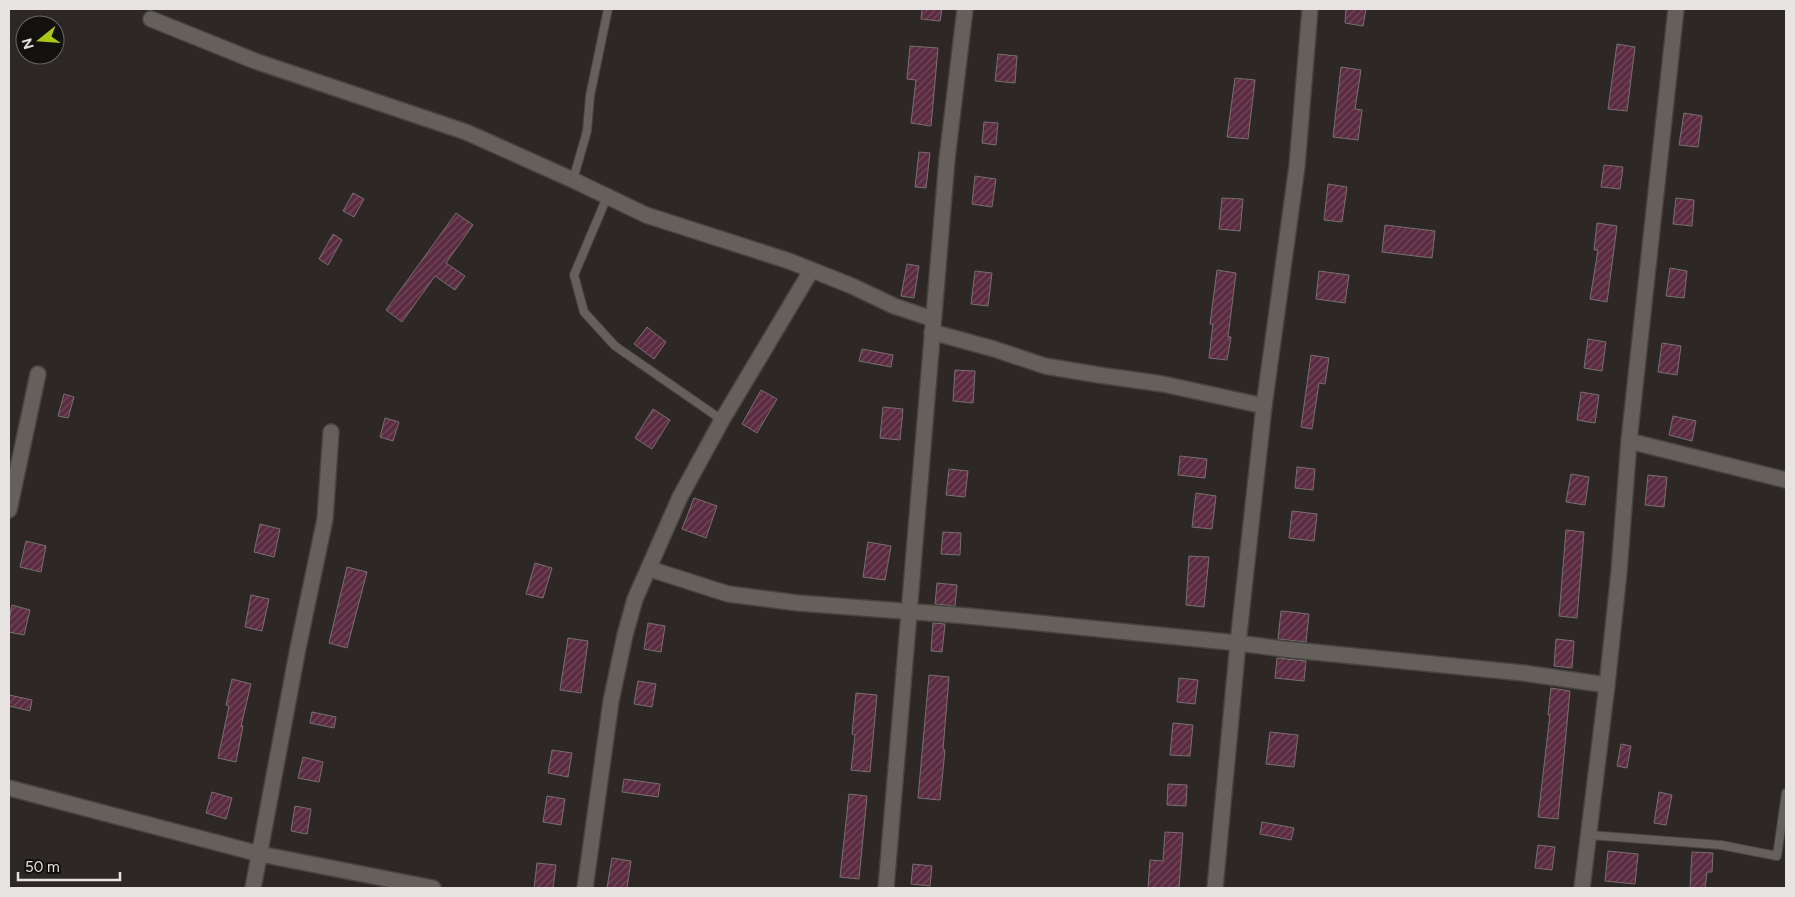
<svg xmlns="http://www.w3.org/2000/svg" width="1795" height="897" font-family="Figtree,sans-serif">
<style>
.building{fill:url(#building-hatch);stroke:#777072}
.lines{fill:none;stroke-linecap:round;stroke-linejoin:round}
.lane-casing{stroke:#474341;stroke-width:10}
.street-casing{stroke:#474341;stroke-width:18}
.lane{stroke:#66605c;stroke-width:8}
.street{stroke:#66605c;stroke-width:15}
</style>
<defs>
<pattern id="building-hatch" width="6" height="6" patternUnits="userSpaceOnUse" patternTransform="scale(1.25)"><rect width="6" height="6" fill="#5b2b41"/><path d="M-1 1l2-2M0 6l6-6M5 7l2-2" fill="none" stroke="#734a5c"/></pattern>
</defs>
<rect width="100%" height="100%" fill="#2d2825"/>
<g class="building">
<path d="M922 9H942L940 21 921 19Z"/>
<path d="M1346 9H1366L1363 26 1345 23Z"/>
<path d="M1617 44 1635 47 1627 111 1608 109Z"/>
<path d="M910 46 938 48 931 126 911 123 916 80 907 79Z"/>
<path d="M998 54 1017 56 1015 83 995 81Z"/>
<path d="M1341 67 1361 70 1355 109 1362 110 1358 140 1333 137Z"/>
<path d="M1235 78 1255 80 1248 139 1227 137Z"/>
<path d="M1684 113 1702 116 1698 147 1679 145Z"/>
<path d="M984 122 998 123 996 145 982 143Z"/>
<path d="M919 152 930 153 926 188 915 187Z"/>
<path d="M1604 165 1623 167 1620 189 1601 187Z"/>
<path d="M975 176 996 179 992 207 972 204Z"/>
<path d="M1328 184 1347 187 1342 222 1324 220Z"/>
<path d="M353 193 364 199 354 217 343 211Z"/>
<path d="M1222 198 1243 199 1240 231 1219 229Z"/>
<path d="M1676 198 1694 200 1692 226 1673 224Z"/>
<path d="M456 213 473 225 446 263 465 276 455 290 435 276 402 322 386 310Z"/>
<path d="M1597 223 1617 226 1607 302 1590 299 1598 250H1594Z"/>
<path d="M1385 225 1435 231 1432 258 1382 252Z"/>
<path d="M333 234 342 240 328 265 319 259Z"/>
<path d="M907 264 919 266 914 298 901 296Z"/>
<path d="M1670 268 1687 271 1684 298 1666 296Z"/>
<path d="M1217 270 1236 273 1228 337H1231L1227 360 1209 358 1213 324H1210Z"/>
<path d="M975 271 992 273 988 306 971 304Z"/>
<path d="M1319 271 1349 275 1345 303 1316 299Z"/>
<path d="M647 327 666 342 654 359 634 344Z"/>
<path d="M1588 339 1606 342 1602 371 1584 368Z"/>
<path d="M1662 343 1681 346 1677 375 1658 372Z"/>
<path d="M862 349 893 355 891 367 859 361Z"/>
<path d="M1311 355 1329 358 1325 384 1319 383 1312 429 1301 427Z"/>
<path d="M955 370 975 371 973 403 953 401Z"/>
<path d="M761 390 777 399 757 433 742 424Z"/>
<path d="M1581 392 1599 395 1595 423 1577 420Z"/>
<path d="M64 394 74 397 68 418 58 416Z"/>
<path d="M883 407 903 409 900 440 880 438Z"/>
<path d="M653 409 670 420 652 449 635 438Z"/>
<path d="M1673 416 1696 421 1692 441 1669 435Z"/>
<path d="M385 418 399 422 393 441 380 437Z"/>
<path d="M1180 456 1207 459 1205 478 1178 475Z"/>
<path d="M1297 467 1315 469 1313 490 1295 488Z"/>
<path d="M949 469 968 471 965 497 946 495Z"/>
<path d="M1571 474 1589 477 1585 505 1566 502Z"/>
<path d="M1648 475 1667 477 1664 507 1645 505Z"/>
<path d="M1196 493 1216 496 1212 529 1192 527Z"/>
<path d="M694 498 717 506 706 538 682 529Z"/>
<path d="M1292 511 1317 514 1314 541 1289 538Z"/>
<path d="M260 524 280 529 274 557 254 552Z"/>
<path d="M1566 530 1584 532 1577 618 1559 616Z"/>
<path d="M943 532 961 533 960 555 941 554Z"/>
<path d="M26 541 46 546 41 572 20 567Z"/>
<path d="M868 542 891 546 885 580 863 577Z"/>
<path d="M1189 556 1209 557 1204 607 1186 605Z"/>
<path d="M535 563 552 568 543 598 526 594Z"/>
<path d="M347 567 367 572 347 648 329 643Z"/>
<path d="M937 583 957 585 955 606 935 604Z"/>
<path d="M251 595 269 599 262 631 245 627Z"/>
<path d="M12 605 30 610 24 635 9 632V620Z"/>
<path d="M1281 611 1309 614 1306 642 1278 639Z"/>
<path d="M648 623 665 626 661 652 644 649Z"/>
<path d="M933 623 945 624 942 652 931 651Z"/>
<path d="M568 638 588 641 581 693 560 690Z"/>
<path d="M1556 639 1574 641 1572 668 1554 666Z"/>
<path d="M1277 658 1306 661 1304 681 1275 678Z"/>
<path d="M929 675 949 677 943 750H945L940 800 918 798Z"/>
<path d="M1179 678 1198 680 1195 704 1177 702Z"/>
<path d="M232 679 251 684 241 726H243L236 762 218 758 229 706 226 705Z"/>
<path d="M638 681 656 684 652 707 634 704Z"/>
<path d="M1551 688 1570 691 1558 819 1538 817 1550 715H1548Z"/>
<path d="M856 693 877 695 870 772 851 770 855 735 852 734Z"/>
<path d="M9 695 32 700 30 711 9 706Z"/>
<path d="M312 712 336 717 334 728 310 723Z"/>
<path d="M1173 723 1193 725 1190 756 1170 755Z"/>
<path d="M1270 732 1298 735 1294 767 1266 764Z"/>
<path d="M1621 744 1631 746 1627 768 1617 766Z"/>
<path d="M552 750 572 753 568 777 548 773Z"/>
<path d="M303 757 323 762 319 782 298 778Z"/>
<path d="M624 779 660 784 658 797 622 792Z"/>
<path d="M1168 784 1187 785 1186 806 1167 805Z"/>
<path d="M212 792 232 798 226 819 206 813Z"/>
<path d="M1659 792 1672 795 1666 825 1654 823Z"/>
<path d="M849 794 867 796 859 879 840 877Z"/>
<path d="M547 796 565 799 561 825 543 822Z"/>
<path d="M295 806 311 809 307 834 291 831Z"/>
<path d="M1262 822 1294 828 1291 840 1260 834Z"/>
<path d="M1165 832 1183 833 1179 888H1148L1150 860 1163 861Z"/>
<path d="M1538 845 1555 847 1552 870 1535 868Z"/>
<path d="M1608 851 1638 854 1635 884 1605 881Z"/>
<path d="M1692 852 1713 853 1712 872H1707L1705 888H1690Z"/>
<path d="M612 858 631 861 627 888H607Z"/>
<path d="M537 863 556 865 553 888H534Z"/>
<path d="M913 864 932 866 930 886 911 884Z"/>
</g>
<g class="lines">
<g class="lane-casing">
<g id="lane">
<path d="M573 180 587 131 590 96 608 9"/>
<path d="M607 197 574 275 584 312 615 346 722 420"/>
<path d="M1589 835 1721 845 1777 856 1786 793"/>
</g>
</g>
<g class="street-casing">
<g id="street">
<path d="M151 19 255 61 466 132 573 180 646 215 789 261 852 286 894 306 933 319"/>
<path d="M932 332 994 349 1045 366 1099 375 1163 384 1264 406"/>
<path d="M1629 441 1786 480"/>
<path d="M9 510 38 374"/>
<path d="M650 569 728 594 798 603 968 616 1238 643 1283 649 1523 673 1607 685"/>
<path d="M9 788 260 854 433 888"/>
<path d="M253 888 298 648 325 519 331 432"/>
<path d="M585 888 611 701 625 635 635 599 680 497 722 420 811 271"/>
<path d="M886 888 947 159 965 9"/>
<path d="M1215 888 1238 643 1264 406 1297 166 1310 9"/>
<path d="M1582 888 1607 685 1619 572 1629 441 1676 9"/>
</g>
</g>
<use href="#lane" class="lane"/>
<use href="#street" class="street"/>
</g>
<rect width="1795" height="897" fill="none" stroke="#e7e3e1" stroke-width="20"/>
<g transform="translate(40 40) rotate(253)"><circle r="24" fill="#131110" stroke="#686564"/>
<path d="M0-4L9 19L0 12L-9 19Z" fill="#aac718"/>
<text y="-8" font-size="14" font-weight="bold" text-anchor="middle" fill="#e7e3e1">N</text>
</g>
<path d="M18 872v8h102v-8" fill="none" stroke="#e7e3e1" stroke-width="2.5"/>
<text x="25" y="872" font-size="15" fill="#e7e3e1" stroke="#131110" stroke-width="4" paint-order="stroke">50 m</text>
</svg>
